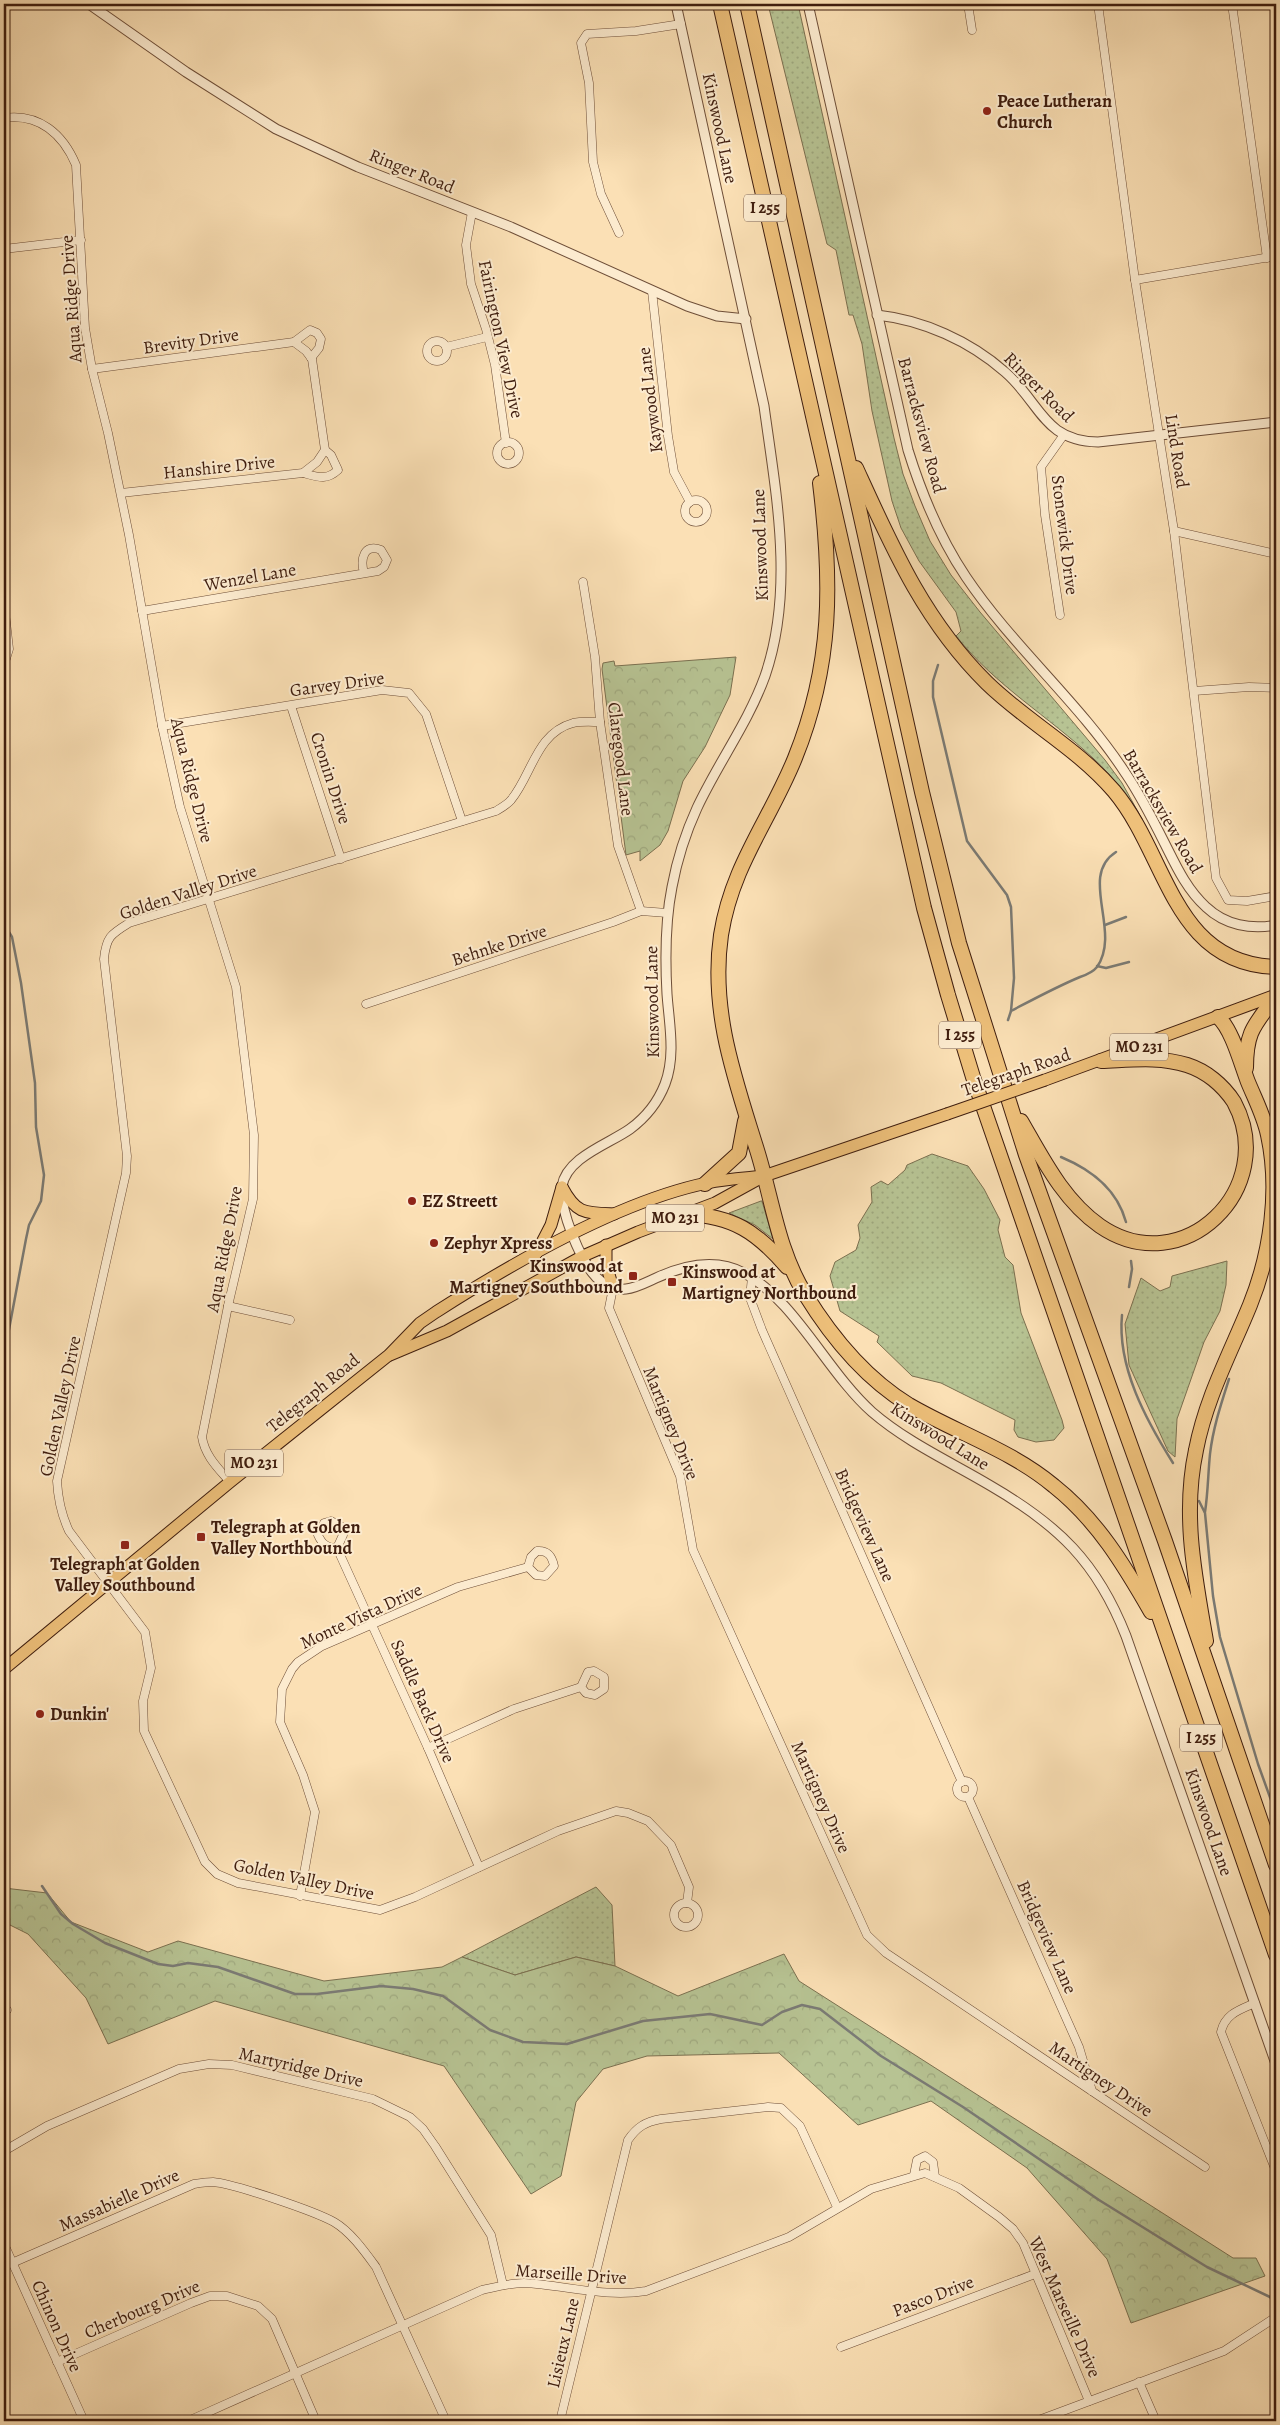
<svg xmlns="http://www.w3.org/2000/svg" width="1280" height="2425" font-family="Alegreya,serif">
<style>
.grass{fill:url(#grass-dots);stroke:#7b7050}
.forest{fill:url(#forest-crowns);stroke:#7b7050}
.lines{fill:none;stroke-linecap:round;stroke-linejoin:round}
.stream{stroke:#7b7b75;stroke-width:2.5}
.minor-casing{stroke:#6e4e38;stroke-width:9}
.tertiary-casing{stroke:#6e4e38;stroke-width:11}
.primary-casing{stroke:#3f1d0e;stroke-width:13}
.motorway-casing{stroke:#3f1d0e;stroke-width:16}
.minor{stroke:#fcebcf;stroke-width:8}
.tertiary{stroke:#fcebcf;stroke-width:9}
.primary{stroke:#eec07a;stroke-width:11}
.motorway{stroke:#eec07a;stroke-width:14}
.primary-bridge-casing{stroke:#3f1d0e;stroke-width:13;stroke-linecap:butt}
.primary-bridge{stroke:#eec07a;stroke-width:11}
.poi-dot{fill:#8f2418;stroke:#fcebcf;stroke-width:2}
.labels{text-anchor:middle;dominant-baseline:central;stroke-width:4;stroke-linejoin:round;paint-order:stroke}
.shield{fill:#fcebcf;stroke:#785b48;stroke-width:1}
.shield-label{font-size:16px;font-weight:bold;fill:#3f1d0e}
.poi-label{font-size:18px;font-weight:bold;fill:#3f1d0e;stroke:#fcebcf;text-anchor:start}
.street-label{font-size:18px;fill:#3f1d0e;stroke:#fcebcf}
</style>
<defs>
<pattern id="grass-dots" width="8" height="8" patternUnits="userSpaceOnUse" patternTransform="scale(1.25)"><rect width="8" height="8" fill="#b7c393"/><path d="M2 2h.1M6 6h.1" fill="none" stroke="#9ea77e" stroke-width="1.8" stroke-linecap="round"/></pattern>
<pattern id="forest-crowns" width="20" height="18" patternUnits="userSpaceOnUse" patternTransform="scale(1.25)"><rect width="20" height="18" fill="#b7c393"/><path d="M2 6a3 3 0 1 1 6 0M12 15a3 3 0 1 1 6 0" fill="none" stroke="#9ea77e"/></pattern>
</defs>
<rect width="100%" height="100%" fill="#fbe0b5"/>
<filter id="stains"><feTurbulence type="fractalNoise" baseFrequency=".004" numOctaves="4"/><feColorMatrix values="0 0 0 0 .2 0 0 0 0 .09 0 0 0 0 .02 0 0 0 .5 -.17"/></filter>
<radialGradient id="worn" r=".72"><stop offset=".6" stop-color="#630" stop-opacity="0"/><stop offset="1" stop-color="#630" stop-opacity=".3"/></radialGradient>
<g class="grass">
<path d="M768 4H798L894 438 903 474 915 506 930 541 951 575 980 612 1105 760 1122 783 1142 819C1127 798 1113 776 1094 759 1047 715 997 687 956 636L961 631 956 612 919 561 901 528 892 501 872 411 862 344 853 315H849L836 250 827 244Z"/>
<path d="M932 1154 968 1166 984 1189 1000 1220 998 1230 1005 1257 1013 1265 1021 1313 1062 1420 1064 1428 1054 1440 1036 1442 1018 1437 1014 1430 1015 1420 941 1383 912 1376 877 1342 879 1336 840 1311 830 1276 835 1262 856 1250 860 1238 858 1225 872 1202 871 1187 881 1181 888 1185 905 1170 907 1165Z"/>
<path d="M761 1201H762L773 1239 755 1225 729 1213Z"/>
<path d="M1227 1261 1226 1285 1220 1311 1204 1342 1177 1419 1175 1457 1168 1451 1129 1365 1125 1324 1141 1278 1160 1291 1170 1287 1172 1276Z"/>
<path d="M596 1887 612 1905 615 1966 576 1957 515 1975 462 1957Z"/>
</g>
<g class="forest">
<path d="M736 657 730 695 705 747 683 781 668 831 660 845 640 861V851L626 855 602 669 603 663 614 661 615 666Z"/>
<path d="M4 1888 47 1893 71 1922 148 1952 178 1941 324 1981 442 1967 462 1957 515 1975 576 1957 615 1966 678 1996 784 1954 799 1981 1233 2258H1256L1265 2276 1131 2323 1107 2259 1027 2168 931 2101 858 2125 779 2053 647 2056 603 2069 576 2102 561 2176 531 2194 444 2066 215 2001 108 2044 86 1998 28 1934 4 1922Z"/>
</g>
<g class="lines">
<g class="stream">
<path d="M938 665 933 681V697L967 841 1007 895 1011 907 1014 978 1011 1011"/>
<path d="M4 924 12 937 21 983 35 1083 36 1127 44 1175 41 1201 29 1225 26 1239 4 1356"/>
<path d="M1105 925 1126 917"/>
<path d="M1097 966 1106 968 1129 962"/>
<path d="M1008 1020 1011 1011C1034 999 1056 987 1080 977 1086 975 1093 972 1097 967 1122 931 1078 876 1116 852"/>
<path d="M1061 1157C1092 1170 1117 1189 1126 1222"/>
<path d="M1129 1287 1132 1269 1131 1261"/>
<path d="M1122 1315C1117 1367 1146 1420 1173 1463"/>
<path d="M1199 1501 1205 1513 1213 1596 1220 1637 1258 1764 1276 1814"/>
<path d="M1205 1512C1208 1493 1208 1474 1210 1454 1213 1428 1221 1404 1229 1379"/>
<path d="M42 1886 61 1914 73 1924 105 1943 158 1964 173 1966 188 1963 218 1967 295 1994H317L381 1986 413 1989 443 1996 490 2030 523 2042 567 2044 643 2021 710 2014 762 2025 782 2012 802 2005 820 2009 881 2056 963 2107 1099 2200 1207 2267 1270 2297 1276 2305"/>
</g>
<g class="minor-casing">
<g id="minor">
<path d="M968 4 972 30"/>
<path d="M1098 4 1135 280 1174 531 1216 878 1228 900 1247 901 1276 896"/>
<path d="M1232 4 1267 258"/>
<path d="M4 118C39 113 63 134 76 165L85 328 92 369 108 433 129 535 162 726 180 807 236 987 254 1135 253 1199 228 1306 202 1437C205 1456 218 1468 230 1482"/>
<path d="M472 212 466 245 471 284 486 329 495 365 506 443"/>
<path d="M619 233 601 194 593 162 589 83 581 43 587 34 636 31 681 24"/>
<path d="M4 249 81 240"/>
<path d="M1135 280 1276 256"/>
<path d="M652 291 668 436 674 472 690 502"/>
<circle cx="437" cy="351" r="10"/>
<path d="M294 342 310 330 317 333 321 339 319 348 311 358"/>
<path d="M446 347 487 337"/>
<path d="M92 369 294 342 306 351 312 359 325 450 317 462 303 473 121 493"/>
<circle cx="508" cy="453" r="11"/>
<path d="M303 473C318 477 326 481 338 470L331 455 325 450"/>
<circle cx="696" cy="511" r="11"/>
<path d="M1174 531 1276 554"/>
<path d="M583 582 595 657 600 722 618 846 641 911"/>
<path d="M4 604 9 649 4 665"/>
<path d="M142 611 378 571 384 567 387 560 381 550C364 543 360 559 364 573"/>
<path d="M1060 615 1045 515 1041 467 1063 436"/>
<path d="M1194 691 1249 687 1276 688"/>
<path d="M291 706 341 859"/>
<path d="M600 722C592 722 582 721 573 723 536 733 532 775 511 800 508 804 501 808 496 811L129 923C111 934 106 937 104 959L127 1156 126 1173 57 1481C58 1499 61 1514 69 1531L145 1632 151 1668 143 1701 144 1731 205 1862 217 1874 238 1883 380 1910 415 1897 558 1831 616 1811 628 1813 648 1821 671 1845 689 1887 687 1903"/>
<path d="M162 726 382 690 409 693 426 714 462 821"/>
<path d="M366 1004 613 922 641 911 667 913"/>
<path d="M752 1277 750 1298 762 1330 962 1782"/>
<path d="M613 1288 609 1308 680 1476 693 1550 867 1935 886 1953 1205 2167"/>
<path d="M228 1306 290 1320"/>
<path d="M337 1548C327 1548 322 1544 318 1535L324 1523 331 1521 342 1527 343 1535 337 1548 428 1748 479 1867"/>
<path d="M428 1748 514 1709 581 1687 588 1672 594 1671 604 1677V1689L595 1695 586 1693 581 1687"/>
<circle cx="965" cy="1789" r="8"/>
<path d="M968 1797 1079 2047 1092 2091"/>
<path d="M300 1896 315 1812 303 1775 280 1722 282 1689 292 1669 298 1662 322 1646 458 1587 528 1567 531 1557 537 1551C548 1550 552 1556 554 1566L545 1576 536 1575 528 1567"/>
<circle cx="686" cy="1915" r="12"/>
<path d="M1255 2003C1239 2010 1225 2014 1221 2032L1276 2171"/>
<path d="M4 2006 7 2010"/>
<path d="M4 2151 47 2126 179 2069 209 2064 232 2065 373 2099 410 2117 423 2129 435 2146 491 2235 503 2285"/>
<path d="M914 2175 917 2160 925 2156 933 2162 935 2177"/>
<path d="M4 2244 84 2421"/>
<path d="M12 2263 194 2184C200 2183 207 2182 213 2182 235 2184 314 2211 334 2222 351 2232 365 2252 376 2267L446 2421"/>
<path d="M841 2347 1035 2274"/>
<path d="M57 2362 191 2303 210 2296H227L258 2306 272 2319 316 2421"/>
<path d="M1139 2382 1156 2421"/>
<path d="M188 2421 482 2290C496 2287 510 2283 524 2283 564 2285 606 2298 646 2291L789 2237 871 2189 925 2173 959 2188 999 2217 1013 2229 1023 2243 1089 2401"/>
<path d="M560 2421 628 2140C637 2127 645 2122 661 2119L768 2107 781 2108 800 2126 837 2207"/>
<path d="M1036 2421 1224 2351 1276 2317"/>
</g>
</g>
<g class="tertiary-casing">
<g id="tertiary">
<path d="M89 4 186 72 276 129 358 167 511 227 687 306 717 316 746 319"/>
<path d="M676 4 764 406C776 494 795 589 765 676 748 723 718 763 697 808 686 832 677 860 672 887 665 922 665 958 667 994 669 1023 676 1055 665 1084 658 1102 645 1118 630 1129 609 1144 567 1157 562 1186 559 1209 580 1260 596 1277 604 1285 614 1290 626 1289 636 1288 647 1282 656 1278 684 1265 716 1258 744 1273 795 1300 827 1372 872 1412 908 1443 951 1462 991 1486 1058 1525 1097 1562 1126 1636L1276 2064"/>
<path d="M808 4 908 450C922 495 939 537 966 577 1013 647 1080 703 1126 774 1141 796 1153 820 1165 844 1176 866 1187 890 1206 907 1225 925 1251 930 1276 925"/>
<path d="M877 315C923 320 970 341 1005 372 1041 403 1043 441 1098 442L1276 422"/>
</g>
</g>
<g class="primary-casing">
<g id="primary">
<path d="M1045 1080 1276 995"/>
<path d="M562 1187C576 1214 585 1213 614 1214"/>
<path d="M606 1245V1264L613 1288"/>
<path d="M536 1254 551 1225 562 1187"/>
<path d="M390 1355 447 1331 583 1256 638 1232 715 1203 764 1176 947 1114"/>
<path d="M4 1669 230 1482 389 1355 420 1323 436 1312C511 1264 620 1201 707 1183 726 1179 745 1178 764 1176"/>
</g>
</g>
<g class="motorway-casing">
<g id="motorway">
<path d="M720 4 924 908 948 995 973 1077 1276 1955"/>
<path d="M747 4 922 792 959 943 1026 1155 1165 1541 1276 1865"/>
<path d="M856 468C892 547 924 621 987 683 1027 722 1077 748 1114 791 1168 855 1172 964 1276 967"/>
<path d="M820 483C832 581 833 664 795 758 770 820 732 865 721 935 710 1011 735 1079 757 1150 772 1198 778 1251 805 1294 832 1338 865 1378 909 1405 957 1433 1011 1450 1054 1486 1097 1520 1124 1565 1151 1612"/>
<path d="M1246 1068C1246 1030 1255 1025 1276 996"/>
<path d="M1021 1121C1043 1159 1063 1200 1100 1226 1183 1283 1280 1188 1234 1102 1223 1085 1206 1071 1187 1065 1159 1056 1130 1060 1101 1061"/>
<path d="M705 1184 739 1153 745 1121"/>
<path d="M686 1214C733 1216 757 1232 787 1267"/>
<path d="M1206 1641C1195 1577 1182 1515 1196 1450 1206 1398 1230 1354 1250 1305 1271 1253 1280 1190 1268 1135 1264 1116 1255 1099 1248 1082 1241 1064 1232 1029 1218 1017"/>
</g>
</g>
<use href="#minor" class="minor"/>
<use href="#tertiary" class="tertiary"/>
<use href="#primary" class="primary"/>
<use href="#motorway" class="motorway"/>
<g class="primary-bridge-casing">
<path id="primary-bridge" d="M947 1114 1045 1080"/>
</g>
<use href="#primary-bridge" class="primary-bridge"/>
</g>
<g class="poi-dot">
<circle cx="987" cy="111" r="5"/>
<circle cx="412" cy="1201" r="5"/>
<circle cx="434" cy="1243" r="5"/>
<rect x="628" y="1271" width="10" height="10" rx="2.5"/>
<rect x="667" y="1277" width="10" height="10" rx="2.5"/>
<rect x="196" y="1532" width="10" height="10" rx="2.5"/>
<rect x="120" y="1540" width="10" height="10" rx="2.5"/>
<circle cx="40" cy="1714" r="5"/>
</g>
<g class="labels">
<g class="shield">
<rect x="744" y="194.5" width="42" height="27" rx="4"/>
<rect x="939" y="1021.5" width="42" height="27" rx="4"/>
<rect x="1110" y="1033.5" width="58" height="27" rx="4"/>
<rect x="646" y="1204.5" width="58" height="27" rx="4"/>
<rect x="225" y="1449.5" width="58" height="27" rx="4"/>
<rect x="1180" y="1724.5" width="42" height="27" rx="4"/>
</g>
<g class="shield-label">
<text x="765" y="208">I 255</text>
<text x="960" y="1035">I 255</text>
<text x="1139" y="1047">MO 231</text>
<text x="675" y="1218">MO 231</text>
<text x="254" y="1463">MO 231</text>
<text x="1201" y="1738">I 255</text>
</g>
<g class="poi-label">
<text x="997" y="101">Peace Lutheran<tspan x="997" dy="21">Church</tspan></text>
<text x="422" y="1201">EZ Streett</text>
<text x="444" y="1243">Zephyr Xpress</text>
<text x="623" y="1266" text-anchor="end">Kinswood at<tspan x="623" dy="21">Martigney Southbound</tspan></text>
<text x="682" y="1272">Kinswood at<tspan x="682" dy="21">Martigney Northbound</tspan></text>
<text x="211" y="1527">Telegraph at Golden<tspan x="211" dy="21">Valley Northbound</tspan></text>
<text x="125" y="1564" text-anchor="middle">Telegraph at Golden<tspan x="125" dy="21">Valley Southbound</tspan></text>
<text x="50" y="1714">Dunkin'</text>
</g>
<g class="street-label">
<text transform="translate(720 128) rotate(78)">Kinswood Lane</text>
<text transform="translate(412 171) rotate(22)">Ringer Road</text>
<text transform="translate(71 299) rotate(-94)">Aqua Ridge Drive</text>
<text transform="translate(501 339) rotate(78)">Fairington View Drive</text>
<text transform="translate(191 341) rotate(-8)">Brevity Drive</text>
<text transform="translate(1039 387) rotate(45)">Ringer Road</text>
<text transform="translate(650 400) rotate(-97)">Kaywood Lane</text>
<text transform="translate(922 425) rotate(75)">Barracksview Road</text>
<text transform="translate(1177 451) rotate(81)">Lind Road</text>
<text transform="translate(219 467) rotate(-6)">Hanshire Drive</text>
<text transform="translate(1065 535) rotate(83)">Stonewick Drive</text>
<text transform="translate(760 545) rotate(-92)">Kinswood Lane</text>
<text transform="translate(250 577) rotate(-10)">Wenzel Lane</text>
<text transform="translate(337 684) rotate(-8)">Garvey Drive</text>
<text transform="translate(621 759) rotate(83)">Claregood Lane</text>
<text transform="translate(331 778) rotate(72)">Cronin Drive</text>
<text transform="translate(192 780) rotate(76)">Aqua Ridge Drive</text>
<text transform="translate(1163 811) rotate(60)">Barracksview Road</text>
<text transform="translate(188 892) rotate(-18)">Golden Valley Drive</text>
<text transform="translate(499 945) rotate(-18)">Behnke Drive</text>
<text transform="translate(652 1002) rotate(-91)">Kinswood Lane</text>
<text transform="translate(1016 1072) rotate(-19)">Telegraph Road</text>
<text transform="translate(224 1249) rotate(-79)">Aqua Ridge Drive</text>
<text transform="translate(313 1393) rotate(-39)">Telegraph Road</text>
<text transform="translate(60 1406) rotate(-78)">Golden Valley Drive</text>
<text transform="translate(671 1423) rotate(68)">Martigney Drive</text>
<text transform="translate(940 1436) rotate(32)">Kinswood Lane</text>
<text transform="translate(865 1525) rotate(66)">Bridgeview Lane</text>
<text transform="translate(361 1616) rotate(-25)">Monte Vista Drive</text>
<text transform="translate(423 1701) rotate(66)">Saddle Back Drive</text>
<text transform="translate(821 1797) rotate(66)">Martigney Drive</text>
<text transform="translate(1209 1822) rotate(71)">Kinswood Lane</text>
<text transform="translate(304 1879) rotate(12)">Golden Valley Drive</text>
<text transform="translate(1047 1937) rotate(66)">Bridgeview Lane</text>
<text transform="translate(301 2067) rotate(13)">Martyridge Drive</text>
<text transform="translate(1101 2079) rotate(34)">Martigney Drive</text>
<text transform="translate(119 2200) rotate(-24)">Massabielle Drive</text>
<text transform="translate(571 2274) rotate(4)">Marseille Drive</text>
<text transform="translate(933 2296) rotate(-21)">Pasco Drive</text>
<text transform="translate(1065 2307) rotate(66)">West Marseille Drive</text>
<text transform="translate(142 2309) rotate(-23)">Cherbourg Drive</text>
<text transform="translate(57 2326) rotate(66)">Chinon Drive</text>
<text transform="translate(563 2343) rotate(-77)">Lisieux Lane</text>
</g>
</g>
<rect width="1280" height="2425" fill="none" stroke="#fbe0b5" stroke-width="20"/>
<rect x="5" y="5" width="1270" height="2415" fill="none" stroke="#3f1d0e" stroke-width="2.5"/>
<rect x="10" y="10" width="1260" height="2405" fill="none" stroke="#3f1d0e"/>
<rect width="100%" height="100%" filter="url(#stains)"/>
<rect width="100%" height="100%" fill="url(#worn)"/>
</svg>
